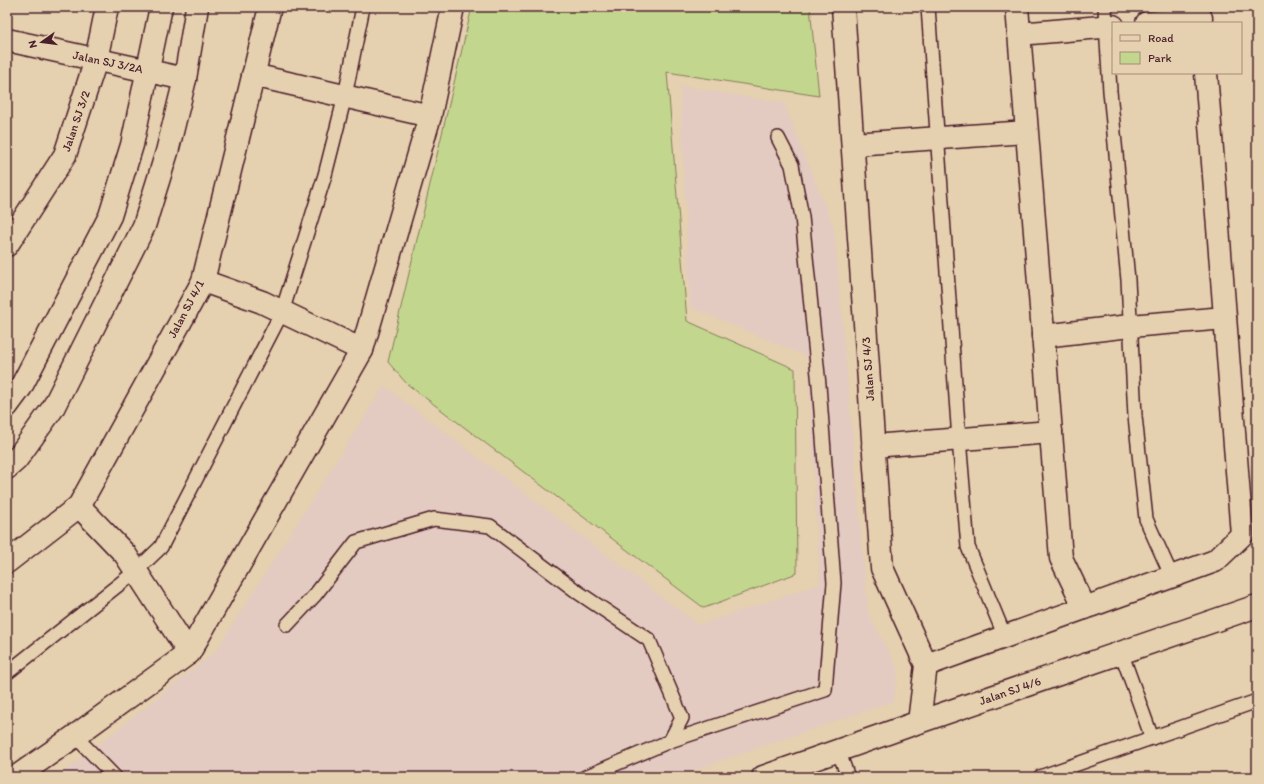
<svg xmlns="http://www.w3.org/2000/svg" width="1264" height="784" font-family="Itim,sans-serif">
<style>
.built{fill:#e3cbc1}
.green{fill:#c2d78d;stroke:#867b5c}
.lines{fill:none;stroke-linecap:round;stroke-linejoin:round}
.lane-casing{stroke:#4a1f2b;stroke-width:16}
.street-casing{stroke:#4a1f2b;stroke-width:25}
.secondary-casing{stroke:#4a1f2b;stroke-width:25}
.lane{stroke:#e5d0af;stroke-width:13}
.street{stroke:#e5d0af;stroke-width:22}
.secondary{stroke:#e5d0af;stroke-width:22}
.labels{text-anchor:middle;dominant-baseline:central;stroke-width:3;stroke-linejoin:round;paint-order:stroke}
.street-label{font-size:12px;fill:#4a1f2b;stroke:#e5d0af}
</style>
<rect width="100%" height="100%" fill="#e5d0af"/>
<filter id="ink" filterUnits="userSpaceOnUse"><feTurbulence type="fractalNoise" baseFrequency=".025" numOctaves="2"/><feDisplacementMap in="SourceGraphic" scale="8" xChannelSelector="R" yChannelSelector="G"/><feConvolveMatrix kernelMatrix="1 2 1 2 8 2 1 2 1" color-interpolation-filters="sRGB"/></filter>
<g filter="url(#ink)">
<path class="built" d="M680 86 784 103 834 228 868 612 898 670 894 701 674 777H57L216 651 384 386 699 625 820 584 808 357 690 307Z"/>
<path class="green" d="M472 7H810L819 96 667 72 687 321 795 369 797 573 704 608 407 384 388 362Z"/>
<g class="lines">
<g class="lane-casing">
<g id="lane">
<path d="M928 7 959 439 968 547 1005 637"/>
<path d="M1105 7 1110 91 1128 280 1135 416 1146 519 1172 577"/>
<path d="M287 625 315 595 356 542 434 519 490 526 579 593 649 640 682 718 670 741 585 777"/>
<path d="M1121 652 1152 738"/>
<path d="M7 673 136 571 161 547 282 312 325 175 345 96 363 7"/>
<path d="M75 736 115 777"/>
<path d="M670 741 825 690 834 583 819 385 802 217 792 165 778 138"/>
<path d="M838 750 848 777"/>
<path d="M1040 777 1257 701"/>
</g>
</g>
<g class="street-casing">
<g id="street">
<path d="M843 7 882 568 926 665 919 722"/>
<path d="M1017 7 1061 558 1085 608"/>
<path d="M1147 23 1201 18"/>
<path d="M1019 34 1113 26"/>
<path d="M7 40 185 79"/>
<path d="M253 75 430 116"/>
<path d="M853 144 1026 132"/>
<path d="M7 245 65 155 96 60 107 7"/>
<path d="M203 281 262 302 362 350"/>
<path d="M1043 336 1130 326 1225 318"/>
<path d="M873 446 1051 432"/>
<path d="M79 506 125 554 189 653"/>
<path d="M7 562 79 506 203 281 270 7"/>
<path d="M926 665 1215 561 1242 535 1206 73"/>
<path d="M16 777 75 736 189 653 362 350 430 116 453 7"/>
<path d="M763 777 919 722 1257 606"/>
</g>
</g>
<g class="secondary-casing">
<g id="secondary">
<path d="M7 406 21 387 110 216 132 145 161 7"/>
<path d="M7 468 16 460 53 408 144 226 167 152 185 79 197 7"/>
</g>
</g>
<use href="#lane" class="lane"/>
<use href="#street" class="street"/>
<use href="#secondary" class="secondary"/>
</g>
</g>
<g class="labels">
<g class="street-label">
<text transform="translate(108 62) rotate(12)">Jalan SJ 3/2A</text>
<text transform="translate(76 121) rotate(-71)">Jalan SJ 3/2</text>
<text transform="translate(186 309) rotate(-62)">Jalan SJ 4/1</text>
<text transform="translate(868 369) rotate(-94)">Jalan SJ 4/3</text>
<text transform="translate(1010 691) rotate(-19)">Jalan SJ 4/6</text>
</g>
</g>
<rect width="1264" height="784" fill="none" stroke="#e5d0af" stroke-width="24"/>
<rect x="12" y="12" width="1240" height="760" fill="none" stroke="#4a1f2b" stroke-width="1.5" filter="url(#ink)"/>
<rect x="1112" y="22" width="130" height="52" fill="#e5d0af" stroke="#a7897a"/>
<rect x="1120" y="35" width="20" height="6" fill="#e5d0af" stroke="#a7897a"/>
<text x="1148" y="42" font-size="12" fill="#4a1f2b">Road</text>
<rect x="1120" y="52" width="20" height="12" fill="#c2d78d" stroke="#a7897a"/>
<text x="1148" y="62" font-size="12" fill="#4a1f2b">Park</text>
<g transform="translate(42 42) rotate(256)" stroke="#e5d0af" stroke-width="3" paint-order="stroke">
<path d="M0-3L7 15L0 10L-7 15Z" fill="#4a1f2b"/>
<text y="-6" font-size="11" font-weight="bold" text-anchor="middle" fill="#4a1f2b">N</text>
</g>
</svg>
